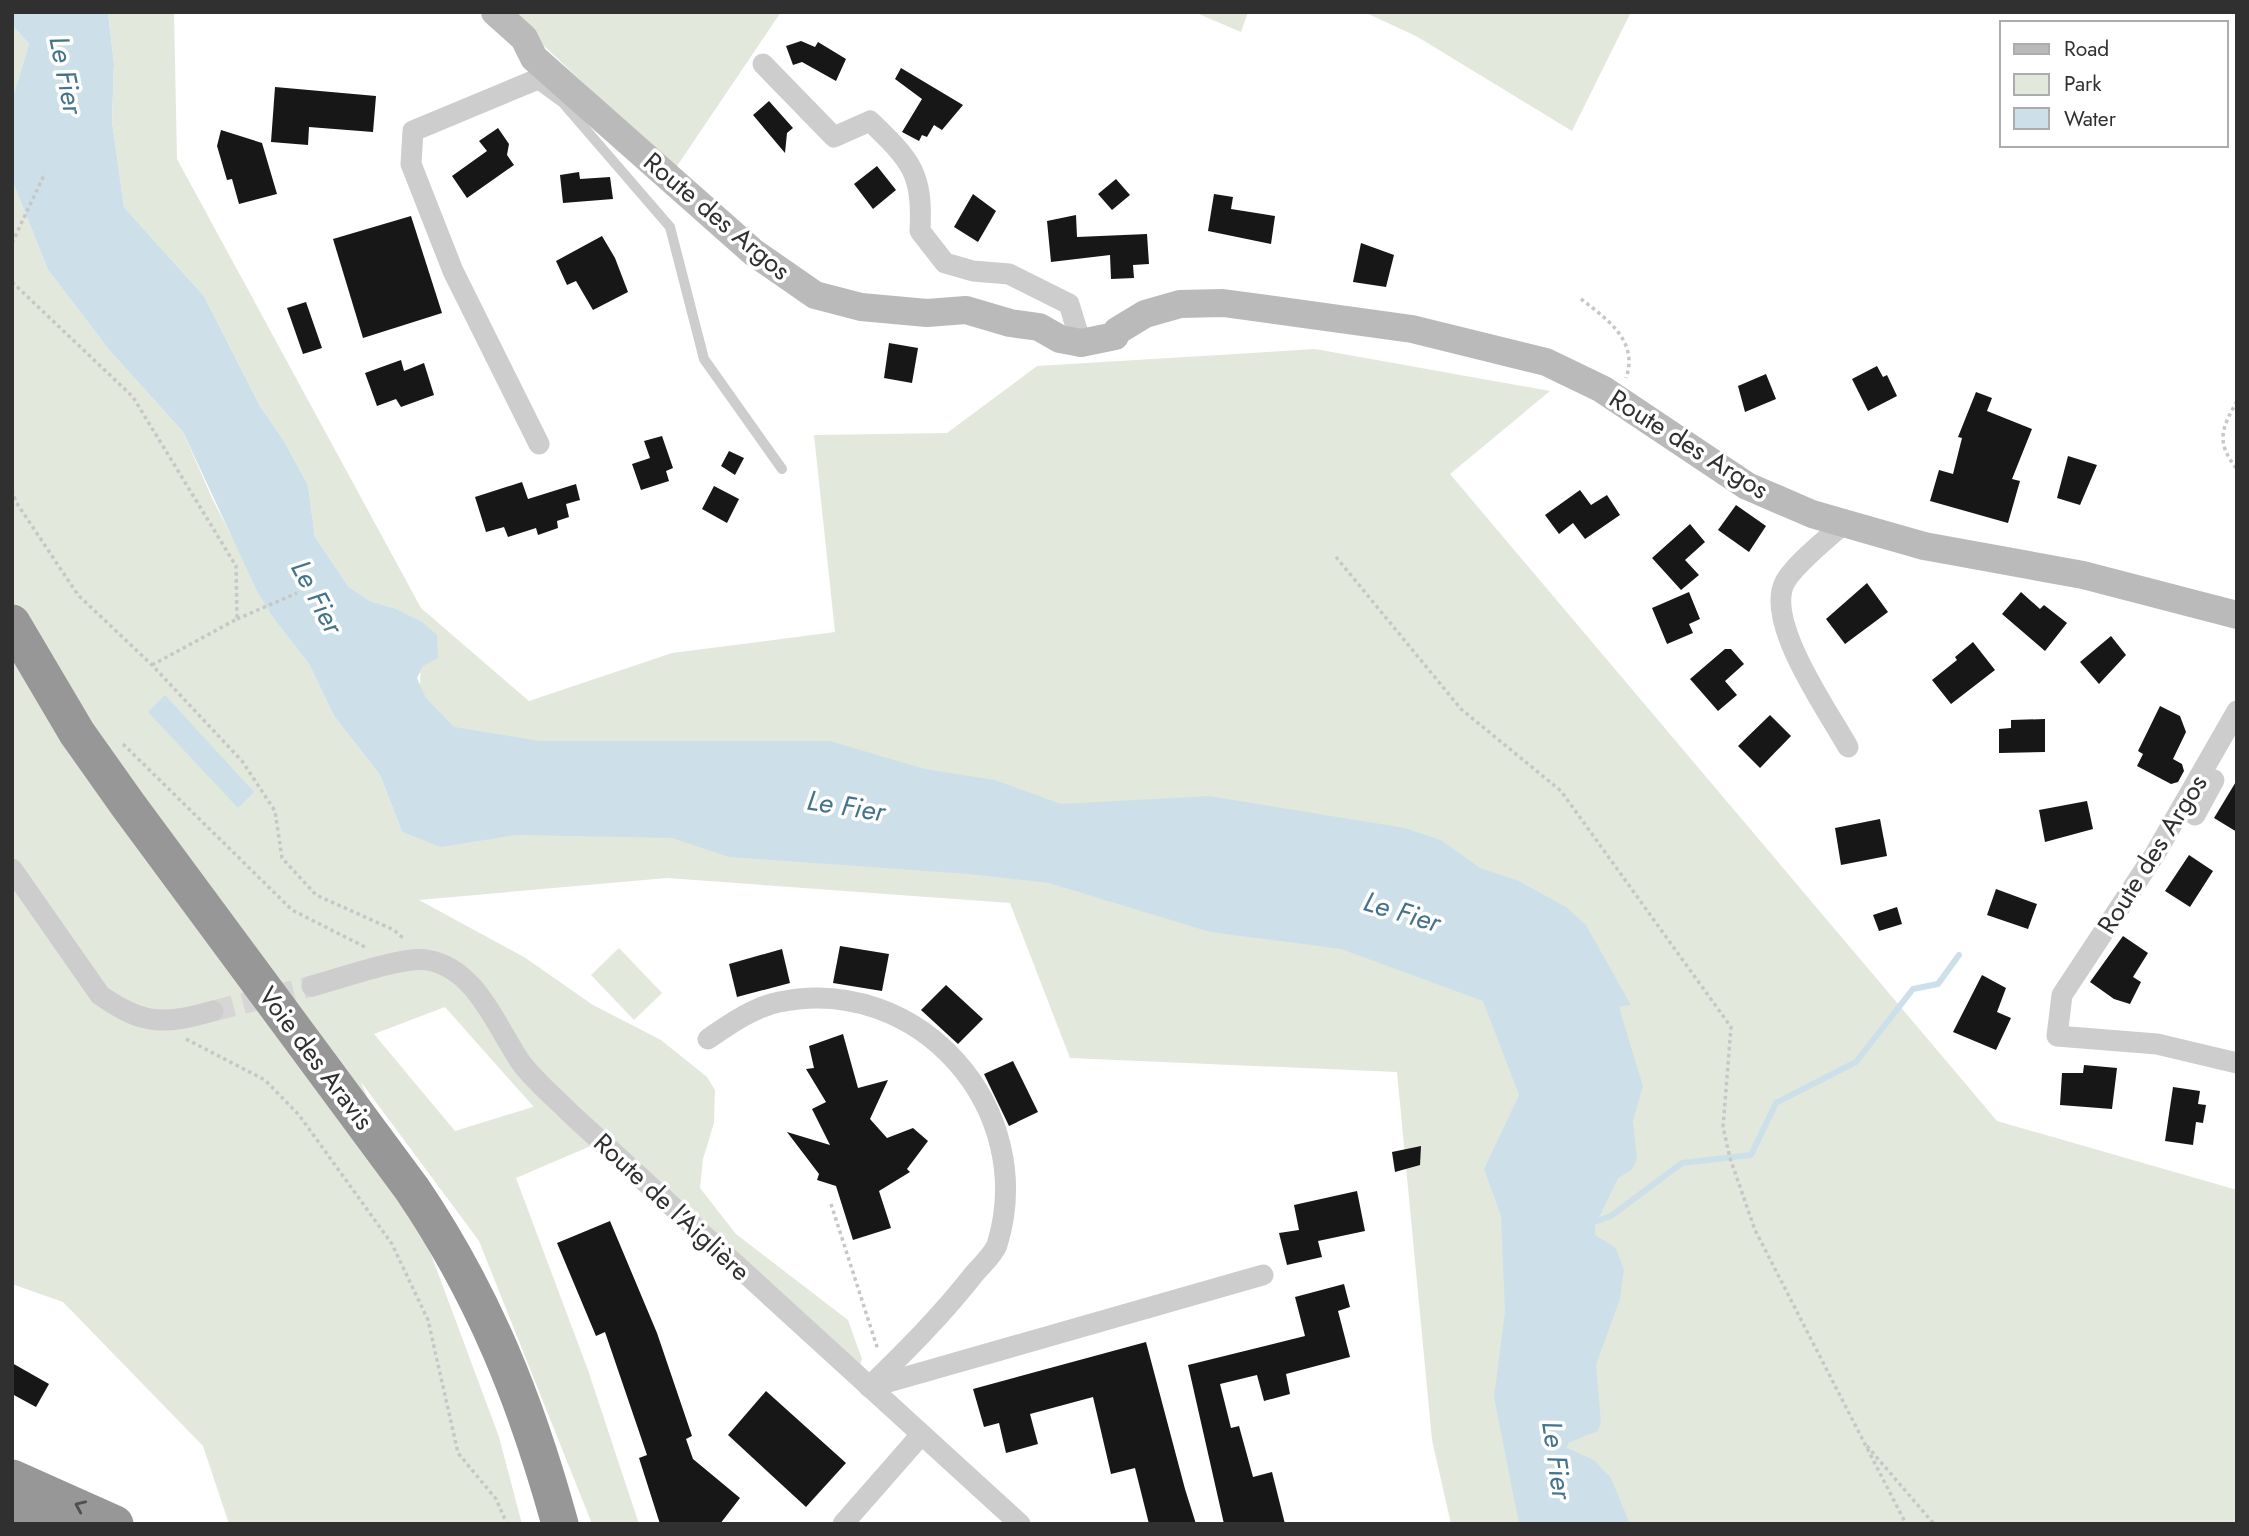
<svg xmlns="http://www.w3.org/2000/svg" width="2249" height="1536" font-family="Jost,sans-serif">
<style>
.green{fill:#e3e8dc;fill-rule:evenodd}
.water{fill:#cde0e9}
.lines{fill:none;stroke-linecap:round;stroke-linejoin:round}
.stream{stroke:#cde0e9;stroke-width:6}
.building{fill:#171717}
.street-tunnel{stroke:#d6d6d6;stroke-width:21;stroke-dasharray:21 10;stroke-linecap:butt}
.path{stroke:#c7c7c7;stroke-width:3.5;stroke-dasharray:3.5 3.5;stroke-linecap:butt}
.lane{stroke:#cdcdcd;stroke-width:10}
.street{stroke:#cdcdcd;stroke-width:21}
.secondary{stroke:#bababa;stroke-width:28}
.highway{stroke:#979797;stroke-width:37}
.oneway{stroke:#4f4f4f}
.labels{text-anchor:middle;dominant-baseline:central;stroke-width:7;stroke-linejoin:round;paint-order:stroke}
.street-label{font-size:26px;fill:#303030;stroke:#fff}
.water-label{font-size:28px;font-style:italic;fill:#44738b;stroke:#fff}
</style>
<rect width="100%" height="100%" fill="#fff"/>
<g class="green">
<path d="M108 12H174L177 159 421 608 529 701 672 653 835 632 814 435 947 433 1037 366 1315 349 1550 391 1450 474 1997 1121 2237 1190V1524H1451L1432 1440 1397 1072 1070 1058 1010 903 667 878 419 900 524 957 593 1005 661 1040 707 1077 715 1090 714 1123 703 1159 700 1188 736 1234 848 1320 862 1359 859 1369 607 1139 516 1178 588 1370 639 1524H592L479 1241 361 1082 416 1214 499 1437 522 1524H229L203 1446 63 1302 12 1284V180L48 270 110 351 183 432 212 498 274 619 309 664 334 716 380 775 402 832 418 838 421 621 397 609 370 601 349 587 315 537 308 485 284 441 260 406 204 296 124 207 112 121 114 64ZM445 1007 533 1106V1107L455 1131 374 1034Z"/>
<path d="M508 12H781L675 169Z"/>
<path d="M1194 12H1248L1241 32Z"/>
<path d="M1364 12H1631L1572 131 1416 36Z"/>
<path d="M12 25 29 44 12 100Z"/>
<path d="M619 948 662 993 634 1020 591 975Z"/>
</g>
<g class="water">
<path d="M12 12H108L114 64 112 121 124 207 204 296 260 406 284 441 308 485 315 537 349 587 370 601 397 609 421 621 437 635 438 658 423 666 417 678 426 698 454 727 540 741H830L925 769 995 780 1061 804 1209 796 1405 828 1441 840 1480 868 1519 881 1566 907 1586 925 1631 1005 1619 1007 1643 1086 1633 1121 1637 1160 1632 1170 1618 1178 1595 1226V1235L1616 1248 1624 1270 1620 1299 1596 1365 1601 1422 1598 1431 1568 1443 1567 1448 1594 1460 1611 1478 1630 1524H1519L1494 1397 1505 1312 1501 1216 1484 1169 1519 1095 1483 1001 1341 949 1210 932 1049 883 968 874 729 857 672 838 516 835 440 847 402 832 380 775 334 716 309 664 274 619 256 589 183 432 110 351 48 270 12 180V100L29 44 12 25Z"/>
<path d="M165 695 254 792 238 808 148 712Z"/>
</g>
<g class="lines">
<path class="stream" d="M1591 1223 1611 1216 1682 1163 1751 1155 1776 1103 1856 1062 1913 989 1938 984 1959 955"/>
</g>
<g class="building">
<path d="M801 41 815 47 818 42 846 59 836 81 802 62 793 65 786 46Z"/>
<path d="M901 68 963 105 942 130 934 125 927 137 922 135 919 141 902 132 922 99 895 79Z"/>
<path d="M275 87 376 96 373 132 309 127 308 145 271 142Z"/>
<path d="M769 101 793 128 787 133 785 153 753 115Z"/>
<path d="M498 128 509 144 507 155 514 165 467 198 452 176 487 151 479 141Z"/>
<path d="M221 130 262 143 277 194 239 204 232 179 227 180 217 146Z"/>
<path d="M877 166 896 190 873 209 854 184Z"/>
<path d="M579 172 580 179 610 177 613 199 563 203 560 175Z"/>
<path d="M1116 179 1130 195 1112 210 1098 194Z"/>
<path d="M973 194 996 211 978 242 954 227Z"/>
<path d="M1214 194 1233 197 1231 209 1275 216 1271 244 1208 231Z"/>
<path d="M1076 215 1077 237 1147 234 1149 264 1133 265 1134 278 1111 279 1110 255 1051 262 1047 221Z"/>
<path d="M411 216 442 313 363 338 333 239Z"/>
<path d="M602 236 615 258 628 292 593 310 576 281 567 285 556 261Z"/>
<path d="M1361 243 1394 255 1386 287 1353 282Z"/>
<path d="M306 302 322 348 303 354 287 308Z"/>
<path d="M889 343 918 348 912 383 884 378Z"/>
<path d="M401 360 404 371 424 363 434 395 401 407 396 399 377 406 365 373Z"/>
<path d="M1877 366 1883 377 1887 375 1897 396 1868 411 1852 379Z"/>
<path d="M1766 374 1776 399 1745 412 1738 386Z"/>
<path d="M1976 392 1992 398 1987 411 2032 429 2012 479 2020 481 2008 523 1930 501 1939 470 1953 474 1962 438 1958 437Z"/>
<path d="M662 436 673 468 666 471 669 481 641 490 632 464 650 458 644 441Z"/>
<path d="M729 451 744 458 735 475 721 466Z"/>
<path d="M2068 456 2097 465 2080 505 2057 498Z"/>
<path d="M522 482 528 499 576 484 580 500 566 504 569 517 557 521 558 528 538 535 536 528 508 537 504 527 486 532 475 497Z"/>
<path d="M714 486 739 499 727 523 702 509Z"/>
<path d="M1580 490 1591 505 1607 495 1620 515 1585 539 1573 523 1559 534 1545 515Z"/>
<path d="M1736 505 1766 526 1749 552 1718 530Z"/>
<path d="M1690 524 1705 542 1685 560 1699 575 1681 590 1652 558Z"/>
<path d="M1867 583 1888 612 1845 644 1826 619Z"/>
<path d="M1689 592 1700 619 1689 624 1693 633 1667 644 1652 608Z"/>
<path d="M2021 592 2040 609 2044 605 2067 623 2045 651 2002 614Z"/>
<path d="M2111 636 2126 655 2099 684 2080 662Z"/>
<path d="M1973 642 1995 670 1951 704 1932 680 1957 660 1955 657Z"/>
<path d="M1725 649H1731L1744 664 1725 681 1737 695 1718 711 1690 679Z"/>
<path d="M2160 706 2180 716 2186 732 2173 759 2182 764 2184 771 2178 782 2171 784 2137 766 2143 754 2138 751Z"/>
<path d="M1770 715 1791 736 1760 768 1738 746Z"/>
<path d="M2045 719V752L1999 753V729L2011 728V720Z"/>
<path d="M2237 780V832L2214 818Z"/>
<path d="M2087 801 2093 829 2045 842 2039 810Z"/>
<path d="M1880 819 1887 856 1841 865 1835 828Z"/>
<path d="M2189 855 2213 871 2190 907 2165 891Z"/>
<path d="M1996 889 2037 904 2028 929 1987 915Z"/>
<path d="M1897 907 1902 924 1879 931 1873 915Z"/>
<path d="M2123 936 2148 953 2133 977 2141 982 2130 1004 2114 999 2090 982Z"/>
<path d="M840 946 889 954 882 991 833 983Z"/>
<path d="M782 949 790 983 737 997 729 964Z"/>
<path d="M1982 975 2006 988 1997 1012 2011 1018 1996 1050 1953 1032Z"/>
<path d="M946 985 983 1019 958 1044 921 1010Z"/>
<path d="M843 1034 858 1088 888 1080 870 1119 887 1138 913 1128 928 1141 907 1169 910 1172 879 1191 891 1228 853 1240 836 1186 817 1180 819 1174 787 1132 830 1145 812 1109 826 1102 806 1069 814 1068 809 1046Z"/>
<path d="M1013 1061 1038 1112 1009 1126 984 1074Z"/>
<path d="M2084 1065 2117 1068 2112 1109 2060 1105 2062 1073H2083Z"/>
<path d="M2173 1087 2200 1091 2198 1104 2206 1105 2203 1123 2196 1122 2193 1145 2165 1141Z"/>
<path d="M1421 1146 1420 1165 1395 1172 1392 1152Z"/>
<path d="M1357 1191 1365 1231 1318 1241 1322 1257 1287 1265 1279 1233 1299 1230 1294 1205Z"/>
<path d="M610 1221 657 1333 692 1436 686 1439 693 1459 740 1498 720 1524H660L639 1458 647 1455 605 1332 596 1336 557 1243Z"/>
<path d="M1344 1284 1350 1307 1338 1311 1350 1357 1286 1374 1290 1394 1264 1401 1257 1375 1220 1384 1231 1428 1239 1426 1253 1477 1272 1472 1285 1524H1224L1188 1365 1305 1336 1295 1297Z"/>
<path d="M1146 1342 1185 1489 1196 1524H1149L1135 1468 1111 1474 1093 1397 1030 1414 1038 1444 1006 1453 999 1423 984 1427 973 1389Z"/>
<path d="M12 1363 49 1384 36 1407 12 1394Z"/>
<path d="M766 1391 846 1463 806 1507 728 1435Z"/>
</g>
<g class="lines">
<path class="street-tunnel" d="M213 1011 312 986"/>
<g class="path">
<path d="M12 243 45 173"/>
<path d="M12 282 133 397 236 566 237 619 152 665"/>
<path d="M1581 299C1607 319 1639 341 1626 378"/>
<path d="M2237 401C2222 428 2215 442 2237 469"/>
<path d="M12 490 16 502 78 595 152 665 242 761 275 811 282 858 316 895 394 930 404 939"/>
<path d="M1336 557 1461 709 1561 791 1731 1027 1723 1127 1730 1158 1755 1230 1906 1524"/>
<path d="M237 619 297 593"/>
<path d="M123 744 292 910 367 948"/>
<path d="M186 1039 265 1080 299 1115 392 1244 428 1320 458 1453 496 1499 507 1524"/>
<path d="M831 1204 878 1350"/>
<path d="M1867 1446 1934 1524"/>
</g>
<path class="lane" d="M533 81 563 103 670 227 704 359 782 469"/>
<g class="street">
<path d="M763 64 834 137 870 121C911 161 923 172 920 231L945 263 973 271 1009 274 1069 304 1081 343"/>
<path d="M533 81 413 131 411 164 453 271 539 444"/>
<path d="M1842 525C1826 540 1795 564 1785 582 1764 621 1828 711 1848 747"/>
<path d="M2237 711 2155 854 2062 995 2057 1036 2157 1044 2237 1063"/>
<path d="M2195 815 2214 780"/>
<path d="M12 869 100 995C143 1025 163 1025 213 1011"/>
<path d="M312 986C339 979 403 956 427 960 477 968 497 1029 522 1064 536 1082 555 1098 571 1114L1020 1524"/>
<path d="M708 1039C728 1025 754 1007 779 1002 919 973 1039 1109 997 1245 993 1255 981 1266 974 1274 942 1315 906 1351 869 1387"/>
<path d="M871 1387 1263 1275"/>
<path d="M843 1524 921 1435"/>
</g>
<path class="secondary" d="M495 12 524 38 534 58 753 252 815 295 861 307 927 313 966 310 1010 323 1039 327 1060 339 1081 343 1115 336 1117 331 1145 314 1180 304 1223 303 1412 329 1546 362 1602 389 1747 486 1812 514 1924 546 2083 575 2237 615"/>
<g class="highway">
<path d="M12 623 77 733 128 805 412 1189C484 1295 526 1401 560 1524"/>
<path d="M12 1478 115 1524"/>
<path d="M12 1506 53 1524"/>
</g>
</g>
<defs><path id="oneway-chevron" d="M-2-3.5L2.5 0L-2 3.5" fill="none" stroke-width="1.6" stroke-linecap="round" stroke-linejoin="round" transform="scale(1.75)"/></defs>
<use class="oneway" href="#oneway-chevron" transform="translate(80 1506) rotate(-156)"/>
<g class="labels">
<g class="street-label">
<text transform="translate(717 216) rotate(40)">Route des Argos</text>
<text transform="translate(1689 444) rotate(32)">Route des Argos</text>
<text transform="translate(2152 854) rotate(-58)">Route des Argos</text>
<text transform="translate(316 1058) rotate(53)">Voie des Aravis</text>
<text transform="translate(672 1207) rotate(43)">Route de l'Aiglière</text>
</g>
<g class="water-label">
<text transform="translate(66 75) rotate(79)">Le Fier</text>
<text transform="translate(317 597) rotate(62)">Le Fier</text>
<text transform="translate(846 806) rotate(9)">Le Fier</text>
<text transform="translate(1402 912) rotate(17)">Le Fier</text>
<text transform="translate(1557 1460) rotate(82)">Le Fier</text>
</g>
</g>
<rect width="2249" height="1536" fill="none" stroke="#303030" stroke-width="28"/>
<rect x="2000" y="21" width="228" height="126" fill="#ffffff" stroke="#acacac" stroke-width="2"/>
<rect x="2014" y="44" width="35" height="10" fill="#bababa" stroke="#acacac" stroke-width="2"/>
<text x="2064" y="56" font-size="21" fill="#303030">Road</text>
<rect x="2014" y="74" width="35" height="21" fill="#e3e8dc" stroke="#acacac" stroke-width="2"/>
<text x="2064" y="91" font-size="21" fill="#303030">Park</text>
<rect x="2014" y="108" width="35" height="21" fill="#cde0e9" stroke="#acacac" stroke-width="2"/>
<text x="2064" y="126" font-size="21" fill="#303030">Water</text>
</svg>
